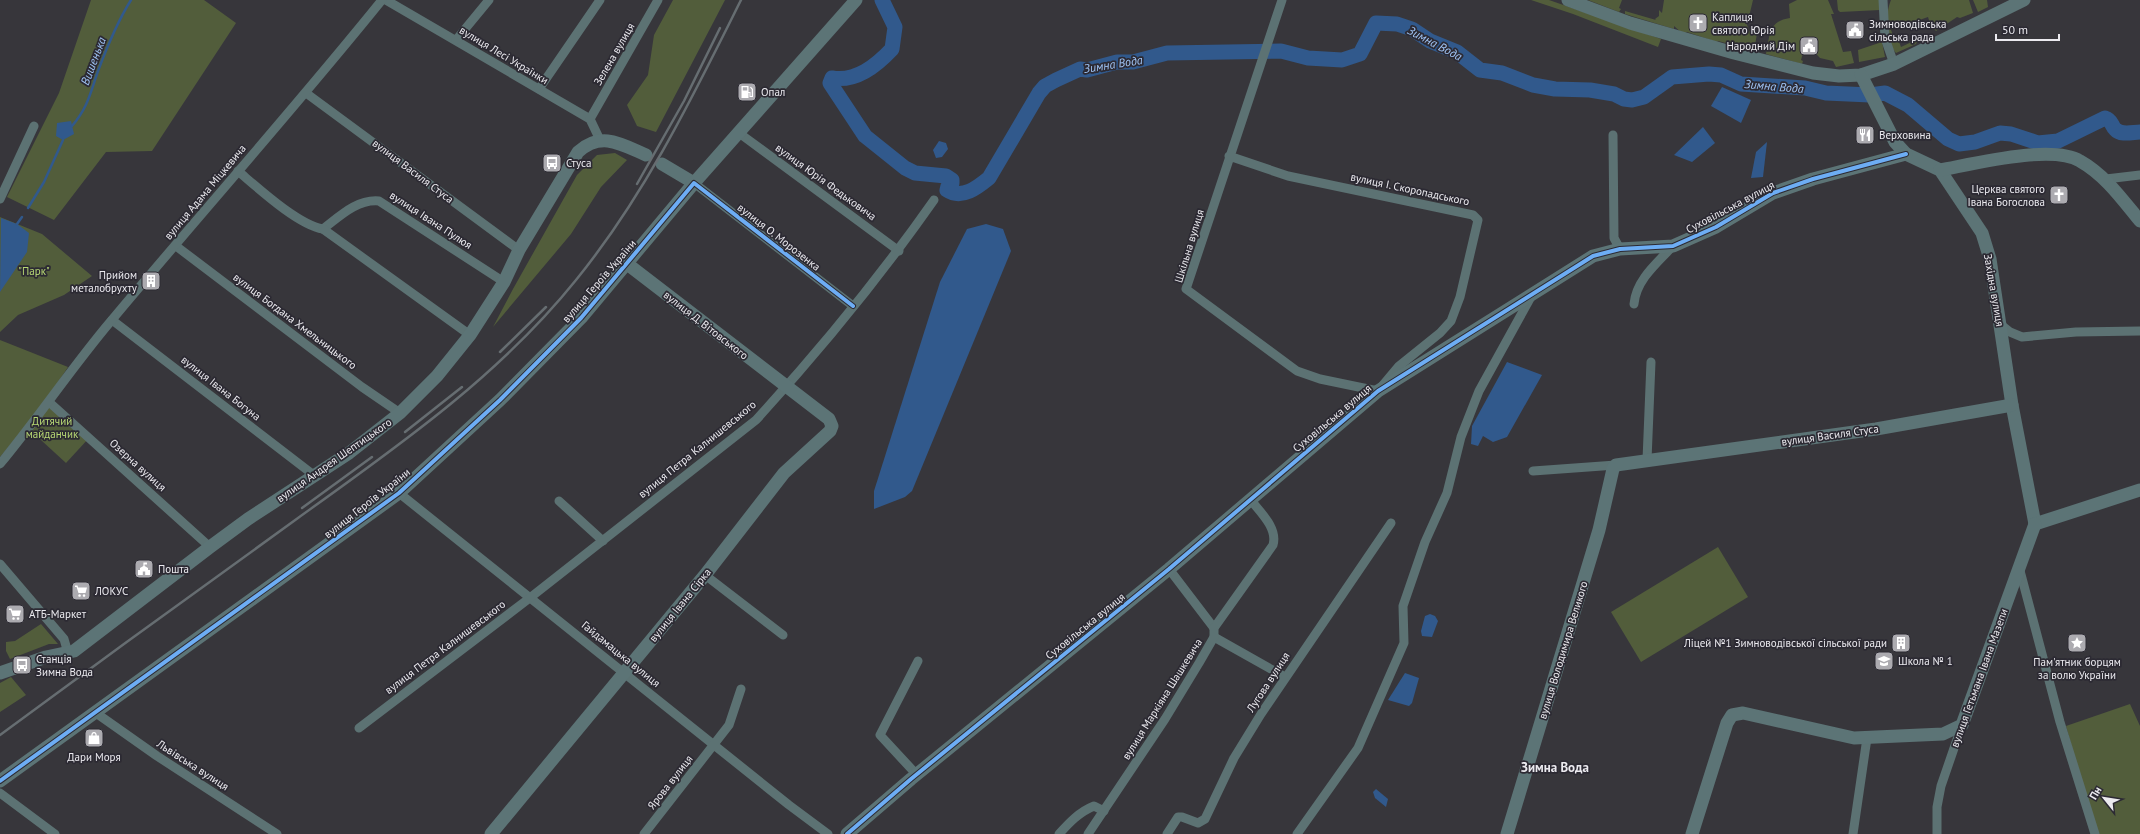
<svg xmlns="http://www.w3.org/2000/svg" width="2140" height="834" font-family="'PT Sans',sans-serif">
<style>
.green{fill:#525d3b}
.water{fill:#31598c}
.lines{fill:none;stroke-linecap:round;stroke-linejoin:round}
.stream{stroke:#31598c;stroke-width:2.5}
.river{stroke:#31598c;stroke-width:15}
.street{stroke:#5c7273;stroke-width:9}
.secondary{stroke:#5c7476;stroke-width:13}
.rail{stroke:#666d71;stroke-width:2.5}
.cycleway-casing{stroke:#2c2a33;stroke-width:6}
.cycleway{stroke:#6dadf4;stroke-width:4}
.labels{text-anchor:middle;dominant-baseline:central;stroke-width:3.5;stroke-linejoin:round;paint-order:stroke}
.poi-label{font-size:11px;fill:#ebeaef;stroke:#2c2a33;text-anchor:start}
.street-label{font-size:11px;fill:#ebeaef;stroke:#2c2a33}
.park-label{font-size:11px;fill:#b8d974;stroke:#2c2a33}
.water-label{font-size:12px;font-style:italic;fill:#a0c5f6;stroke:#2c2a33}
.quarter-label{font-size:13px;font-weight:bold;fill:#ebeaef;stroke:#2c2a33}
</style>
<rect width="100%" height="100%" fill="#37363b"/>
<g class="green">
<path d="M91 0H204L236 23 152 151 106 152 54 220 7 197 59 93Z"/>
<path d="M673 0H725L656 132 637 126 627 105 648 75 654 35Z"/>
<path d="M1531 0H1549L1661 39 1658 47 1573 14Z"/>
<path d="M1588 0H1622L1619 8 1621 9 1619 12Z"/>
<path d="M1664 0H1753L1747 25 1750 32 1757 34 1754 50 1718 41 1717 42 1687 32 1683 34 1674 26V29L1625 14V11L1656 20 1655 19 1659 16V10L1662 13Z"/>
<path d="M1797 0H1828L1834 14H1831L1843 52 1851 51 1854 63 1836 67 1833 61 1820 58 1806 43 1801 60 1803 61 1802 64 1766 54C1770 36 1768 21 1790 18L1789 4Z"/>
<path d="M1837 0H1881L1880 10 1840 12 1838 10Z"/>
<path d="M1891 0H1969L1973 13 1960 18 1957 17 1936 31 1934 29 1932 30 1928 17 1891 30 1893 35 1896 34 1901 47 1918 39 1916 44 1896 53C1885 41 1885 14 1891 0Z"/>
<path d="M1973 0H1987L1988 7 1978 12Z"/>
<path d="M1882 42 1885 57 1859 62 1858 50Z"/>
<path d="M615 153 627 160 601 187 571 234 493 327 513 289 577 175 597 155Z"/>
<path d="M0 217 42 234 92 276 64 295 18 315 0 332Z"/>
<path d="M0 340 68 367 41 408 0 457Z"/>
<path d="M49 402 89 438 66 463 29 429Z"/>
<path d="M1718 547 1748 597 1641 662 1611 612Z"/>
<path d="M41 624 58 644H49L10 659 6 651V642L15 641Z"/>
<path d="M11 677 26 695 0 712V683Z"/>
<path d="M2130 704 2140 726V834H2096L2066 726Z"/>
</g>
<g class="water">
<path d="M1722 87 1751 100 1741 123 1711 106Z"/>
<path d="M71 121 74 134 63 140 56 136 57 123Z"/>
<path d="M1703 127 1715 143 1692 162 1674 155Z"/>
<path d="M939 141 946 143 948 149 942 157 936 158 933 150Z"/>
<path d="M1767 142 1763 177 1751 178 1756 152Z"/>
<path d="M1 218 17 224 29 233 27 252 0 292Z"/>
<path d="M986 224 1003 229 1011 251 912 491 905 497 874 509V491L940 282 967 229Z"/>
<path d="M1507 362 1542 375 1507 437 1493 442 1483 436 1478 446 1471 444 1472 426Z"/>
<path d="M1430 614 1435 616 1438 621 1432 637 1422 636 1421 631 1425 616Z"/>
<path d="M1405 673 1419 678 1412 703 1409 706 1388 700Z"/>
<path d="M1376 789 1388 799 1386 807 1375 798 1373 792Z"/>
</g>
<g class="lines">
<g class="stream">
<path d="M72 126C88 107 90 94 98 71 107 47 117 22 131 0"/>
<path d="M28 208 44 182 63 140"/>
<path d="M17 224 22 217"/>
</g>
<path class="river" d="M882 0 895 27 892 49C876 66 856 82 832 78L830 83 865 136 905 168 915 173 946 176 952 180V183L948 186 947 190C962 200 978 187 989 178L1039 93 1045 86 1056 80 1080 69 1087 70 1117 62H1133L1167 53 1281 51 1308 58 1342 60 1360 54 1376 23 1397 24 1412 29 1430 41 1457 52 1480 70 1502 73 1533 85 1555 89 1590 90 1614 94 1624 99 1632 100 1644 97 1672 77 1709 74 1721 75 1741 84 1805 88 1826 93 1870 95 1885 93 1908 105 1948 139 1959 144 1975 142 2000 133 2011 134 2038 143 2058 141 2105 118C2112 120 2111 125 2115 129 2121 136 2133 132 2140 132"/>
<g class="street">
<path d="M386 0 590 119 600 140"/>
<path d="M1883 0 1885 38 1894 64"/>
<path d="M456 40 489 0"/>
<path d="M539 89 600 0"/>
<path d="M306 93 519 250"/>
<path d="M590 119 658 0"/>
<path d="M739 133 899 251"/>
<path d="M1613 135 1614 238 1620 249"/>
<path d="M1229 156 1288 176 1473 215 1478 220 1460 297 1451 321 1440 333 1399 366 1378 391 1320 379 1297 371 1186 289 1282 0"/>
<path d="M238 171C258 188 298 225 323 229 340 216 357 199 379 201L504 282"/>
<path d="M2106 179 2140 175"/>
<path d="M694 183 853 306"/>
<path d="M0 199 34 126"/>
<path d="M323 229 470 335"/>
<path d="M176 246 362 387 400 413"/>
<path d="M1634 304C1636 280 1657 263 1673 246"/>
<path d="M112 320 315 476"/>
<path d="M2000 324 2010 332 2022 337 2076 332 2140 331"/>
<path d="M49 402 210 547"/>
<path d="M1647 460 1651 362"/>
<path d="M0 464C39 417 72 367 111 321 201 213 294 109 382 0"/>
<path d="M1533 471 1616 465"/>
<path d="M399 493 789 805 828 834"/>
<path d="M559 501 603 541"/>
<path d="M0 564 64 639 68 653"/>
<path d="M2019 567 2060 722 2095 834"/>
<path d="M1169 569 1214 628"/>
<path d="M705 575 783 635"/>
<path d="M1214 637 1285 677"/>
<path d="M96 713 157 756 277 834"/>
<path d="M359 728 531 597 756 420C820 350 880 277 934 200"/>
<path d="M917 775 880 735 918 661"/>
<path d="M0 793 55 834"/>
<path d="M644 834 729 725 741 689"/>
<path d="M1059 834C1069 823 1079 812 1094 806L1104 811"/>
<path d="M1088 834 1165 719 1199 663 1214 637V628L1273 545C1278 528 1260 512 1250 499"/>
<path d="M1167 834 1178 817H1182L1198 823 1205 819 1234 758 1261 714 1391 523"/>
<path d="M1297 834 1358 748 1404 643 1403 606 1425 542 1447 493 1461 437 1479 391 1532 295"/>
<path d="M1853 834 1867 738"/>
<path d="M1937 834V807L1941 786 1962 725"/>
</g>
<g class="secondary">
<path d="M1568 0 1630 23 1734 53 1813 73 1839 76 1861 75 1894 64 2024 0"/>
<path d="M1861 75 1895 142 1906 154 1940 170 1982 233 1990 259 2012 405 2035 524"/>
<path d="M662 164 694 183"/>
<path d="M1940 170C1973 164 2052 144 2080 161 2105 175 2122 199 2140 221"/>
<path d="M2035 524 2140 490"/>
<path d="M0 673 46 657 74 651 210 547 248 519 349 453 400 413 437 376 470 335 504 282 519 250 578 152C601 131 621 144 646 155"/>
<path d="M0 781 399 493 500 400 581 318 694 183 856 0"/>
<path d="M491 834 705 575 784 473 830 431 832 426 829 419 626 263"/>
<path d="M847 834 911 779 1169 569 1378 391 1593 256 1620 249 1673 246 1716 227 1773 193 1813 179 1906 154"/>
<path d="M1507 834 1599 530 1613 469 1616 465 1876 429 2012 405"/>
<path d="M1692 834 1727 723 1732 715 1743 713 1854 738 1943 734 1962 725 2035 524"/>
</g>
<g class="rail">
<path d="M637 184 684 101 720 28"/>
<path d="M500 352 546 307"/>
<path d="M405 432 462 387"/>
<path d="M302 508 372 457"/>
<path d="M0 735C99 662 198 590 298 518 397 447 499 376 576 280 645 195 692 98 741 0"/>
</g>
<g class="cycleway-casing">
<g id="cycleway">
<path d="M0 781 399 493 500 400 581 318 694 183 853 306"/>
<path d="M847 834 911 779 1169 569 1378 391 1593 256 1620 249 1673 246 1716 227 1773 193 1813 179 1906 154"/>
</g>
</g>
<use href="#cycleway" class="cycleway"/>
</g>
<defs>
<g id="church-square" transform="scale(1)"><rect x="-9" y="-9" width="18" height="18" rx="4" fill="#acabb0" stroke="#2c2a33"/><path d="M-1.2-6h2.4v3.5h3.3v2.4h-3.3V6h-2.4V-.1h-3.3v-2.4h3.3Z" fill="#fff"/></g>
<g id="civic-square" transform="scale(1)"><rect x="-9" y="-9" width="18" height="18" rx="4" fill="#acabb0" stroke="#2c2a33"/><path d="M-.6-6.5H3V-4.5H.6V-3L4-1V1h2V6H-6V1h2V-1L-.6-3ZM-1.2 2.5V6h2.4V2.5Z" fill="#fff"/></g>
<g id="fuel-square" transform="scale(1)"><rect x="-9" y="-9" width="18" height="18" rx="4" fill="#acabb0" stroke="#2c2a33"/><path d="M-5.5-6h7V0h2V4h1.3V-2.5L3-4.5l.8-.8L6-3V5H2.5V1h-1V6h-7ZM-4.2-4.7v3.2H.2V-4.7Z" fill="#fff"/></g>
<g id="restaurant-square" transform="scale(1)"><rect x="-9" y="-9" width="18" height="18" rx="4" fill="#acabb0" stroke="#2c2a33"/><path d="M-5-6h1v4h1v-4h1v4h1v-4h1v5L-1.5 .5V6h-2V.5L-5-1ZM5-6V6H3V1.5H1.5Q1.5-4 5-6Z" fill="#fff"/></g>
<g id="bus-square" transform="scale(1)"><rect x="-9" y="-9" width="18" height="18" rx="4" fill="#acabb0" stroke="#2c2a33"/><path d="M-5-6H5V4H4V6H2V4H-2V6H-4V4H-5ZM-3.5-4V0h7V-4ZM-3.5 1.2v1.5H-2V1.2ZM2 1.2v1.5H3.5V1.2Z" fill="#fff"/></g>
<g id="building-square" transform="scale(1)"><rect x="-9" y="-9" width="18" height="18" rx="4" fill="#acabb0" stroke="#2c2a33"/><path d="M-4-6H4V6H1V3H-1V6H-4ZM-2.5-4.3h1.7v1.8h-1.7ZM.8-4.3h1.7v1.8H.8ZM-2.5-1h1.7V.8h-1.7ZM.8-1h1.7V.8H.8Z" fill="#fff"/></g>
<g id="supermarket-square" transform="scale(1)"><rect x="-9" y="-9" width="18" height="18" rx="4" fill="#acabb0" stroke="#2c2a33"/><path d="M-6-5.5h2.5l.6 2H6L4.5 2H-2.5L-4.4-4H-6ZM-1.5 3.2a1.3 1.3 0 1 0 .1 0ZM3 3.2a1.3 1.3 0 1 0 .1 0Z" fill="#fff"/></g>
<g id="sight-square" transform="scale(1)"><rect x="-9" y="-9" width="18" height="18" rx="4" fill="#acabb0" stroke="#2c2a33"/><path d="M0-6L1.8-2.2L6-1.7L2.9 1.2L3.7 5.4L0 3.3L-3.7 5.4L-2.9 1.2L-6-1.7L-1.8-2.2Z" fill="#fff"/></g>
<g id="school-square" transform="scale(1)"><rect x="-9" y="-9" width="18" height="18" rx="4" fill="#acabb0" stroke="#2c2a33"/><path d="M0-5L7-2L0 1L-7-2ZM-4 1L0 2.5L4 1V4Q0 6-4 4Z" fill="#fff"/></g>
<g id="shop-square" transform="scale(1)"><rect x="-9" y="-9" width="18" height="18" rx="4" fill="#acabb0" stroke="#2c2a33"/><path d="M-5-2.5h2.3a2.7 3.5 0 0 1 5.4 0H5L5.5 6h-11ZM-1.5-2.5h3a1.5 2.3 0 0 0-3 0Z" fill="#fff"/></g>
</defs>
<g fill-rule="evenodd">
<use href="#church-square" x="1698" y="23"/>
<use href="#civic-square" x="1855" y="30"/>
<use href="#civic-square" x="1809" y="46"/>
<use href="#fuel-square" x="747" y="92"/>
<use href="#restaurant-square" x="1865" y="135"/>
<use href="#bus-square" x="552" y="163"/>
<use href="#church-square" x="2059" y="195"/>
<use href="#building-square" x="151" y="281"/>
<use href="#civic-square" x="144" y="569"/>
<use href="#supermarket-square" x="81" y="591"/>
<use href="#supermarket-square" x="15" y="614"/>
<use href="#building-square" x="1901" y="643"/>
<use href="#sight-square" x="2077" y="643"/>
<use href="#school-square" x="1884" y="661"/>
<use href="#bus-square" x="22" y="665"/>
<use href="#shop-square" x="94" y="738"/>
</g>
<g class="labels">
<g class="poi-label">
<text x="1712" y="17">Каплиця<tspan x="1712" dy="13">святого Юрія</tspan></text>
<text x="1869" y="24">Зимноводівська<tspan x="1869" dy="13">сільська рада</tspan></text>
<text x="1795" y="46" text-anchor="end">Народний Дім</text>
<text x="761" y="92">Опал</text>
<text x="1879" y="135">Верховина</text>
<text x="566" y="163">Стуса</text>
<text x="2045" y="189" text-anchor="end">Церква святого<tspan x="2045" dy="13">Івана Богослова</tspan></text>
<text x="137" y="275" text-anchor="end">Прийом<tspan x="137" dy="13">металобрухту</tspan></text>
<text x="158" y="569">Пошта</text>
<text x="95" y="591">ЛОКУС</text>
<text x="29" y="614">АТБ-Маркет</text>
<text x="1887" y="643" text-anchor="end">Ліцей №1 Зимноводівської сільської ради</text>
<text x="36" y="659">Станція<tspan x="36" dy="13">Зимна Вода</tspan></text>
<text x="1898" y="661">Школа № 1</text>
<text x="2077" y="662" text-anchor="middle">Пам'ятник борцям<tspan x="2077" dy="13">за волю України</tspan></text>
<text x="94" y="757" text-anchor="middle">Дари Моря</text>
</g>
<g class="street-label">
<text transform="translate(614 54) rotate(-60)">Зелена вулиця</text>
<text transform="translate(504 55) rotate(31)">вулиця Лесі Українки</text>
<text transform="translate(413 171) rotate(37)">вулиця Василя Стуса</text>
<text transform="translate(826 182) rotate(36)">вулиця Юрія Федьковича</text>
<text transform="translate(1410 189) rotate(12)">вулиця І. Скоропадського</text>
<text transform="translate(205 192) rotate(-50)">вулиця Адама Міцкевича</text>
<text transform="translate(1730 207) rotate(-28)">Суховільська вулиця</text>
<text transform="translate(431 220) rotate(33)">вулиця Івана Пулюя</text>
<text transform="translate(779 237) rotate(38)">вулиця О. Морозенка</text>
<text transform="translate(1189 246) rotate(-73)">Шкільна вулиця</text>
<text transform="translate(599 281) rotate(-49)">вулиця Героїв України</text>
<text transform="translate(1994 290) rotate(80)">Західна вулиця</text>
<text transform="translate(295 321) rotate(37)">вулиця Богдана Хмельницького</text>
<text transform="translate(706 325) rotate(38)">вулиця Д. Вітовського</text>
<text transform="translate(221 388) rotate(38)">вулиця Івана Богуна</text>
<text transform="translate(1332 418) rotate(-40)">Суховільська вулиця</text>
<text transform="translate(1830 435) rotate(-8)">вулиця Василя Стуса</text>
<text transform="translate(697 449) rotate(-39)">вулиця Петра Калнишевського</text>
<text transform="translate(334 460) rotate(-35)">вулиця Андрея Шептицького</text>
<text transform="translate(138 465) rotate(42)">Озерна вулиця</text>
<text transform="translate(367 503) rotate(-38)">вулиця Героїв України</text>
<text transform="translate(680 605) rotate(-51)">вулиця Івана Сірка</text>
<text transform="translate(1085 626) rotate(-39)">Суховільська вулиця</text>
<text transform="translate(445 647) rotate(-37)">вулиця Петра Калнишевського</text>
<text transform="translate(1563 650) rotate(-73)">вулиця Володимира Великого</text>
<text transform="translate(621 654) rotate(39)">Гайдамацька вулиця</text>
<text transform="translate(1979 678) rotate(-70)">вулиця Гетьмана Івана Мазепи</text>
<text transform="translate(1268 682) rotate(-57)">Лугова вулиця</text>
<text transform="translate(1162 699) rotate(-58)">вулиця Маркіяна Шашкевича</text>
<text transform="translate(193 765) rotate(33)">Львівська вулиця</text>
<text transform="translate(670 782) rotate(-52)">Ярова вулиця</text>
</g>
<g class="park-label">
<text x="34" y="271">"Парк"</text>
<text x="52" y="421">Дитячий<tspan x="52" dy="13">майданчик</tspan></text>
</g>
<g class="water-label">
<text transform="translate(1435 43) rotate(28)">Зимна Вода</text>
<text transform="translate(93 61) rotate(-69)">Вишенька</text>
<text transform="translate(1113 64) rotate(-9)">Зимна Вода</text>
<text transform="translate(1774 86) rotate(5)">Зимна Вода</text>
</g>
<g class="quarter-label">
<text x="1555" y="767">Зимна Вода</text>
</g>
</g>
<g transform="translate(2104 798) rotate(300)" stroke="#2c2a33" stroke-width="3" paint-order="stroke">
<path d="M0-3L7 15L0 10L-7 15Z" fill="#ebeaef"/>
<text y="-6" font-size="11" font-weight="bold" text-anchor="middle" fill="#ebeaef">Пн</text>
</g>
<path d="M1996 34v6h63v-6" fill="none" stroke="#ebeaef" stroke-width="2"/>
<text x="2002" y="34" font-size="12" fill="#ebeaef" stroke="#2c2a33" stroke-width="3" paint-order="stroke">50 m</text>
</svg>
